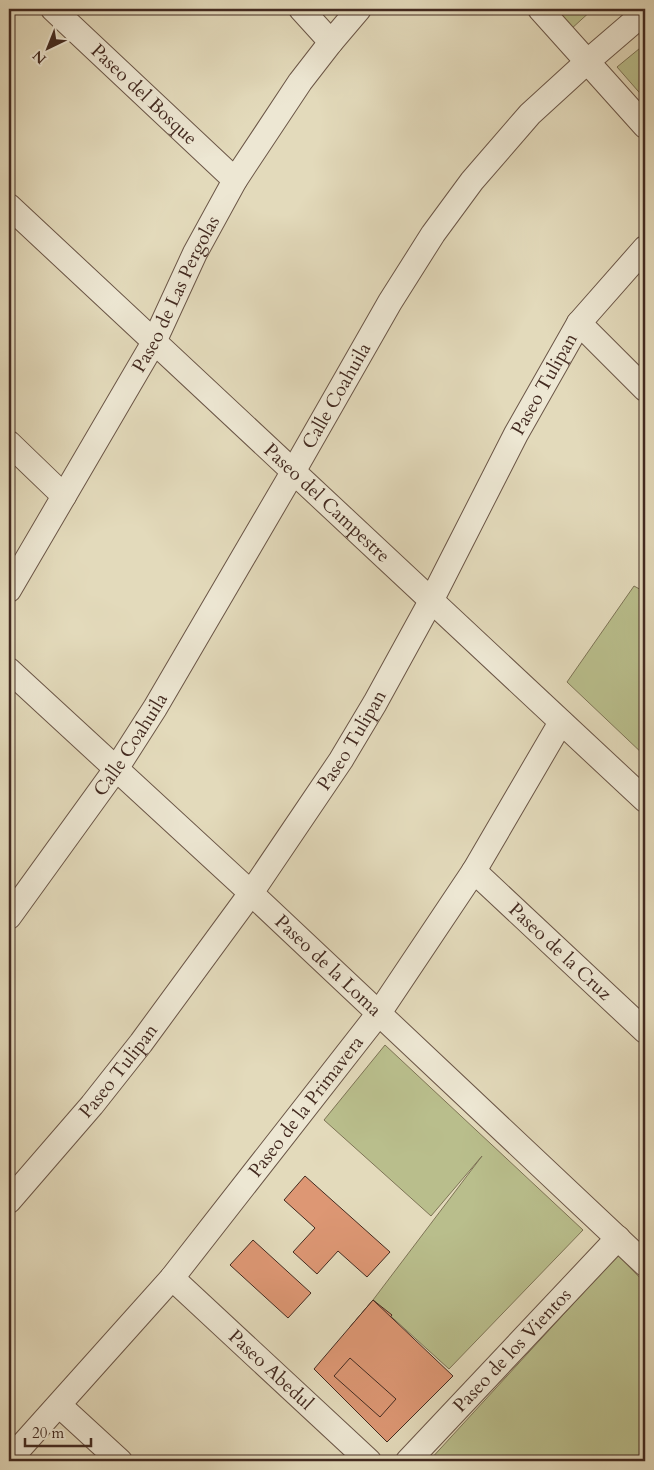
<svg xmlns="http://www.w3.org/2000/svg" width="654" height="1470" font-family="Cardo,serif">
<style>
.green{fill:#b9be8c;stroke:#7e7456}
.building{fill:#dd9774;stroke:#432a20}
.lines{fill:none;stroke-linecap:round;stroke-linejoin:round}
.minor-casing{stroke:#6b5647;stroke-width:26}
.minor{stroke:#ede7d3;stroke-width:24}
.labels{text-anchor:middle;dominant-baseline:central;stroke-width:5;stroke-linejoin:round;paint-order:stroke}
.street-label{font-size:19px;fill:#432a20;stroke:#ede7d3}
</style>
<rect width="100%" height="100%" fill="#e3dabb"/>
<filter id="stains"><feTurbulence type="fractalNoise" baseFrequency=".004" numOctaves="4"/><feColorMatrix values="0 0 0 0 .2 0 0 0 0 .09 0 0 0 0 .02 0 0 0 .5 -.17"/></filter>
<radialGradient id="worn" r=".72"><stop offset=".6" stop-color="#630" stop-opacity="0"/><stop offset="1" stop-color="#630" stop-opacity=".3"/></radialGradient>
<g class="green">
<path d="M551 9H593L570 30Z"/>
<path d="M645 44V99L617 67Z"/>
<path d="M634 586 645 592V756L567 682Z"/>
<path d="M385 1045 583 1230 449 1369 373 1300 482 1156 431 1216 324 1120Z"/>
<path d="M618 1255 645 1283V1461H429Z"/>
</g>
<g class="building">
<path d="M305 1176 390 1252 367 1277 338 1251 317 1274 293 1252 315 1228 284 1200Z"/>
<path d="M253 1240 311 1293 288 1318 230 1265Z"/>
<path d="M373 1300 392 1315 368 1343 350 1327Z"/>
<path d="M373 1300 453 1376 387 1442 314 1369Z"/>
<path d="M350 1358 396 1399 380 1417 334 1376Z"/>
</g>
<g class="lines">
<g class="minor-casing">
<g id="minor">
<path id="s1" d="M53 9 235 180"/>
<path d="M301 9 331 42"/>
<path d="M540 9 645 126"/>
<path id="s2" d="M9 206 645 800"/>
<path d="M579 323 645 389"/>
<path d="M9 443 64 496"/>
<path id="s3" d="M9 590 154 342 195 253 235 180 300 82 331 42 359 9"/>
<path id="s4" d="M9 670 251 893 645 1264"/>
<path id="s5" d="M474 871 645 1031"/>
<path id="s6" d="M9 917 116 769 155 708 293 472 390 302 433 234 472 181 530 114 588 61 645 12"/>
<path id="s7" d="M9 1201 92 1105 141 1043 251 893 341 760 375 703 431 601 516 434 579 323 645 248"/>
<path id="s8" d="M172 1278 369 1461"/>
<path d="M59 1405 120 1461"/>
<path id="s9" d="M9 1460 172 1278 379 1013 474 871 561 722"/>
<path id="s10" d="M408 1461 618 1238"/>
</g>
</g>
<use href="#minor" class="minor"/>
</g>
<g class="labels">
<g class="street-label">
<text stroke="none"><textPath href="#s1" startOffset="125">Paseo del Bosque</textPath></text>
<text stroke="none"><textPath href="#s3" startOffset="340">Paseo de Las Pergolas</textPath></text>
<text stroke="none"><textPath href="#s7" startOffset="980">Paseo Tulipan</textPath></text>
<text stroke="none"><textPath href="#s6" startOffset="616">Calle Coahuila</textPath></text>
<text stroke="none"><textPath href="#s2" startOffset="435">Paseo del Campestre</textPath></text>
<text stroke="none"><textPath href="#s7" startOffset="575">Paseo Tulipan</textPath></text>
<text stroke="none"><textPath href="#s6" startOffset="211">Calle Coahuila</textPath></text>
<text stroke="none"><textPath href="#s5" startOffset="118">Paseo de la Cruz</textPath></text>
<text stroke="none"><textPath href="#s4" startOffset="435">Paseo de la Loma</textPath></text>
<text stroke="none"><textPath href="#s7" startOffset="170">Paseo Tulipan</textPath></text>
<text stroke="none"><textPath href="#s9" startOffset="462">Paseo de la Primavera</textPath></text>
<text stroke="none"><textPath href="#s10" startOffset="152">Paseo de los Vientos</textPath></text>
<text stroke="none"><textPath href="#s8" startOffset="135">Paseo Abedul</textPath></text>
</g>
</g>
<rect width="654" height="1470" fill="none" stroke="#e3dabb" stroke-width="30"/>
<rect x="10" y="10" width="634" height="1450" fill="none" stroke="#432a20" stroke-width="2.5"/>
<rect x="15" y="15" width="624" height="1440" fill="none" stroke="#432a20"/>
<g transform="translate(48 48) rotate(223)" stroke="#ede7d3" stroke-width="4" paint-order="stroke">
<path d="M0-4L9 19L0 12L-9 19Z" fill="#432a20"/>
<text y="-8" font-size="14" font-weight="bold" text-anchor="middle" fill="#432a20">N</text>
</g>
<path d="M25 1438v8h66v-8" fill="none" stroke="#432a20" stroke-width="2.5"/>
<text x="32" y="1438" font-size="15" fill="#432a20" stroke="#ede7d3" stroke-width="4" paint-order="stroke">20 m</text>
<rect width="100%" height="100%" filter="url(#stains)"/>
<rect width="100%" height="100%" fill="url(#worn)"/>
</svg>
